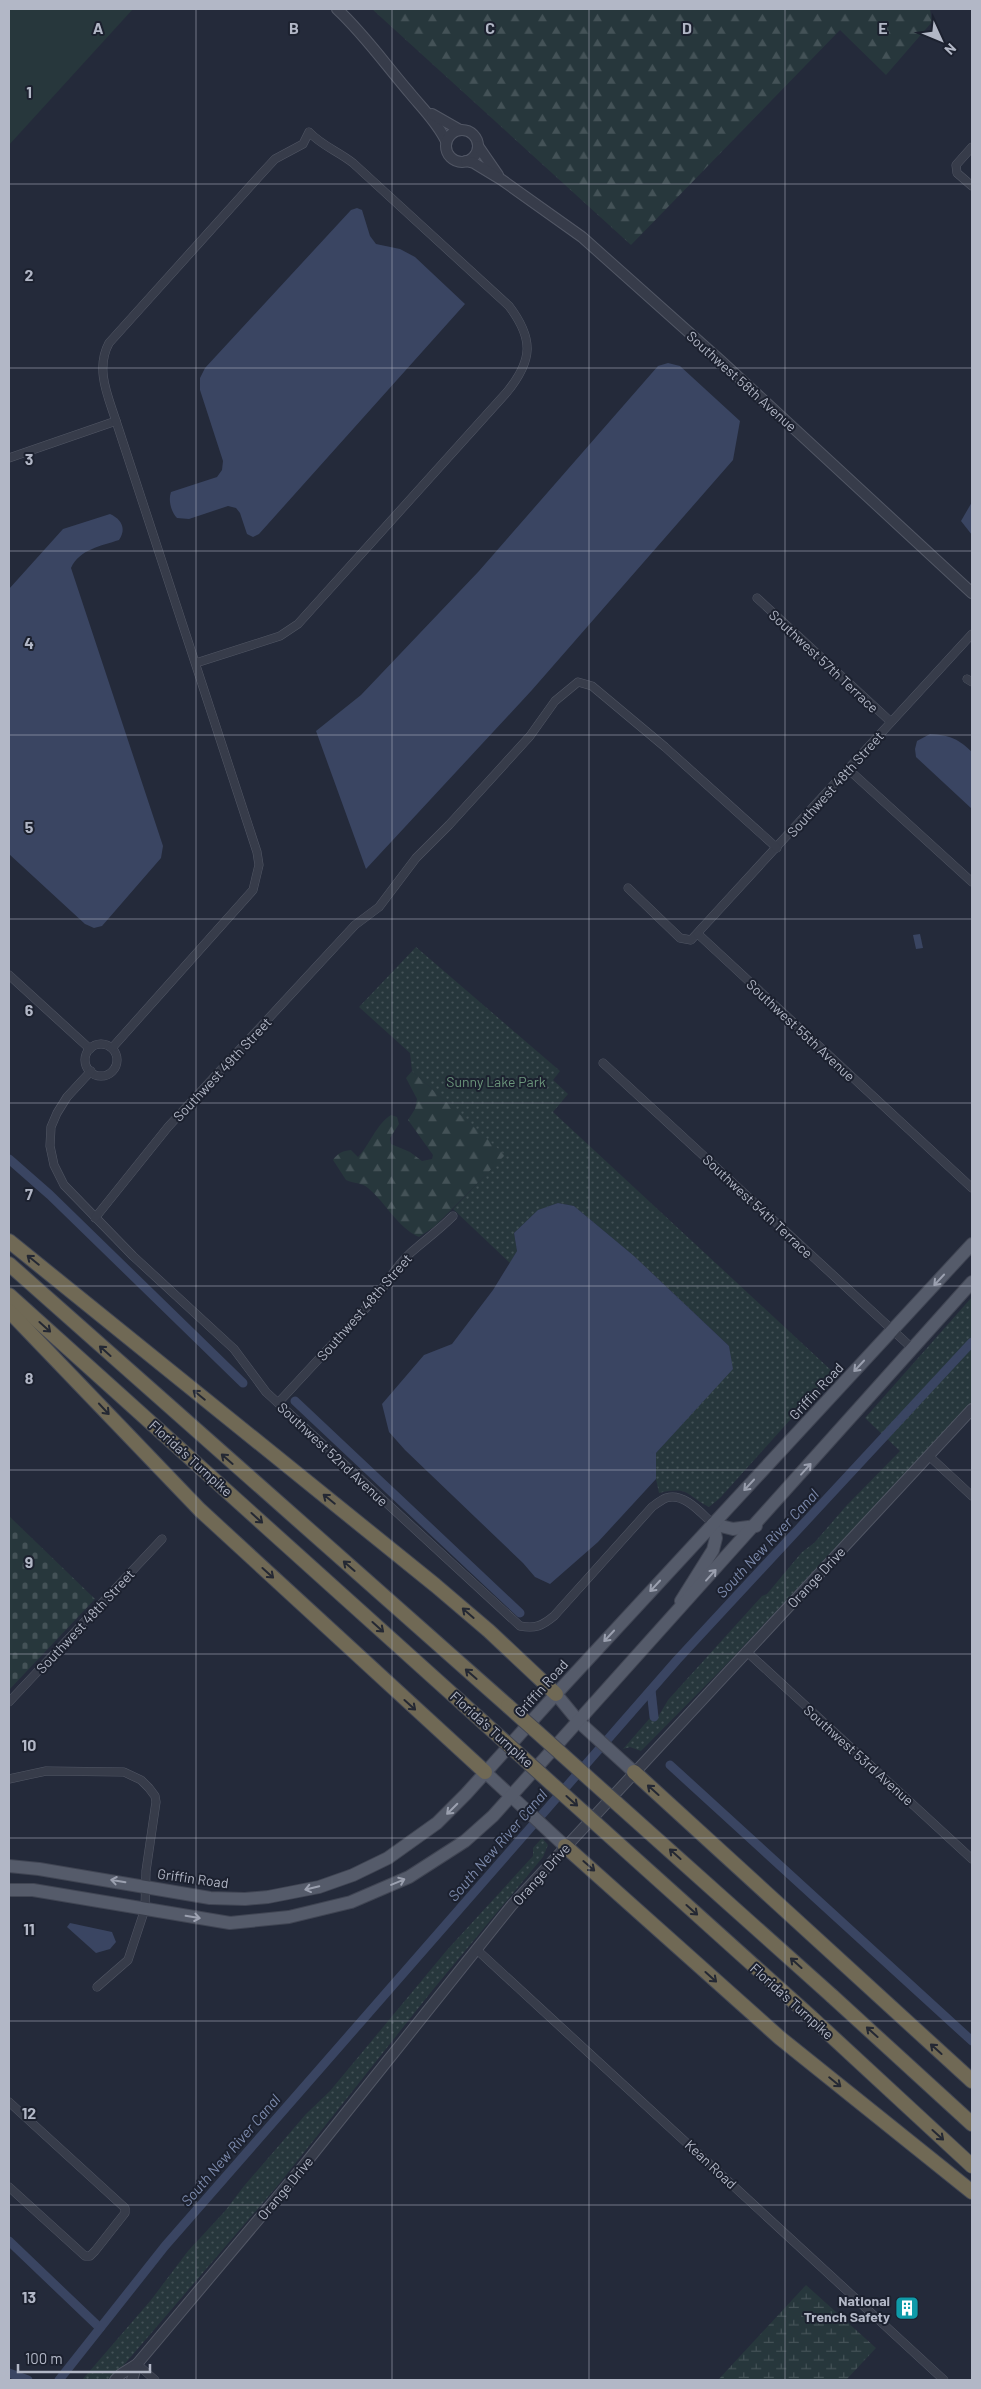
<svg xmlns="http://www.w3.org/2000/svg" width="981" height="2389" font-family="Barlow,sans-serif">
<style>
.grass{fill:#27373c}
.forest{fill:url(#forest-firs)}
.wetland{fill:url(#wetland-marsh)}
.cemetery{fill:url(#cemetery-stones)}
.park{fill:url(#park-dots)}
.water{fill:#3a4562}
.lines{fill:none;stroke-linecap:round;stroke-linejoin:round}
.canal{stroke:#3a4562;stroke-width:9}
.minor-casing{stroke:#525765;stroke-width:9}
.tertiary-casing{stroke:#525765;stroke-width:12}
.primary-casing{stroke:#404553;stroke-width:14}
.motorway-casing{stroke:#424755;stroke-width:16}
.minor{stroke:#373c4a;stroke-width:8}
.tertiary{stroke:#373c4a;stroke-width:10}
.primary{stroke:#555b6a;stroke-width:12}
.motorway{stroke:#706955;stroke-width:14}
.motorway-bridge-casing{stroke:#424755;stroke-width:16;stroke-linecap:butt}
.motorway-bridge{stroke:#706955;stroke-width:14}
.oneway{stroke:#242833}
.oneway2{stroke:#9ba0af}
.grid{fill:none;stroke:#b2b7c6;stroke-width:1;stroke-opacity:0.55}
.labels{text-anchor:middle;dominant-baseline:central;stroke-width:4;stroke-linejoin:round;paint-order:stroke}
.street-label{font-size:14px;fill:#b2b7c6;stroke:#1c212f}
.park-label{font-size:14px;fill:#6b957b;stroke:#1c212f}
.poi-label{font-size:14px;font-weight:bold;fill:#b2b7c6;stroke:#1c212f;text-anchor:end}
.water-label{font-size:15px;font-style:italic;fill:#7c8aac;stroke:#1c212f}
.grid-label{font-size:16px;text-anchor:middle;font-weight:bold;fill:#b2b7c6;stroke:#1c212f;stroke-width:4;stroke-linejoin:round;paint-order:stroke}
</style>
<defs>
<pattern id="forest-firs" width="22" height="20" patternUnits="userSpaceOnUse" patternTransform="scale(1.25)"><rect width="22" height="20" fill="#27373c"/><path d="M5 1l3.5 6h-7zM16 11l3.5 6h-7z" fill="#445257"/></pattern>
<pattern id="wetland-marsh" width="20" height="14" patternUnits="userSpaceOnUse" patternTransform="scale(1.25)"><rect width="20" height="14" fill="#27373c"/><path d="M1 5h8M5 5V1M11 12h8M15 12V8" fill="none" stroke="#445257"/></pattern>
<pattern id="cemetery-stones" width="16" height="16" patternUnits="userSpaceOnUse" patternTransform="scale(1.25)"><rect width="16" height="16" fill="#27373c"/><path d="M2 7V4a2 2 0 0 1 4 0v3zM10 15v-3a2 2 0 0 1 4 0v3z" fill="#445257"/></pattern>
<pattern id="park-dots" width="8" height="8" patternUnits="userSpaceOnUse" patternTransform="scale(1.25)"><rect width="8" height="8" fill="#27373c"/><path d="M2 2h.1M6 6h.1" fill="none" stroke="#445257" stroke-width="1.8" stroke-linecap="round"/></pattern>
</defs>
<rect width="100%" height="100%" fill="#242a3a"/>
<path class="grass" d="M9 9H133L9 145Z"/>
<g class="forest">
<path d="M372 9H930L932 22 886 75 840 30 631 245Z"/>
<path d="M412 1071 506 1155 434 1227 419 1237C397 1227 386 1203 368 1188 361 1182 354 1184 346 1180L333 1160C338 1153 342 1151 351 1150L358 1157C369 1146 377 1123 391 1115L397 1117 399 1124 390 1138 391 1144 410 1152 422 1161 432 1159 433 1155 408 1120 415 1109 417 1099 406 1078Z"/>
</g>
<path class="wetland" d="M806 2285 876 2348 846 2380H718Z"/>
<path class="cemetery" d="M9 1516 95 1599 9 1690Z"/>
<g class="park">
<path d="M416 947 560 1071 553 1080 568 1094 553 1112 833 1372 720 1498 709 1507C685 1495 690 1486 659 1493L656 1479V1453L732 1369 729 1346 634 1256 574 1206 558 1203 538 1211 514 1233 517 1251 510 1263 453 1209 505 1155 412 1071 410 1053 359 1007Z"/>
<path d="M972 1297V1402L723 1668 641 1751 630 1747 623 1749 650 1718 658 1717 668 1700 762 1596 767 1594 802 1552 814 1543 847 1505 900 1451 865 1418Z"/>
<path d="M542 1838 548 1845 543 1857 431 1992 279 2184 111 2380H82L151 2300 188 2251 225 2211 244 2186 306 2114 330 2091 447 1950 533 1856V1848Z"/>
</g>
<g class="water">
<path d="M357 208 362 210 370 236 376 244 400 249 415 257 465 304 259 534 253 537 247 534 240 513 236 508 228 506 189 519 177 518C171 512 168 500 171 492L217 477 222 470 223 461 200 390V378L205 368 351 210Z"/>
<path d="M668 363 680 366 740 421 733 460 532 690 366 869 316 731 361 695 479 571 658 366Z"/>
<path d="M972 502V535L961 521Z"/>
<path d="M110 514C121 519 127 528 119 540 101 546 80 549 71 568L163 846 161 858 102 926 94 928 85 924 9 854V589L63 529Z"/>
<path d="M930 734C950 735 958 739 972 752V809L916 757 915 749 917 741Z"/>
<path d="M920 934 923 948 916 949 913 935Z"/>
<path d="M558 1203 574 1206 634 1256 729 1346 733 1369 656 1453V1479L598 1542 550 1584 535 1577 523 1563 405 1450 389 1432 382 1404 424 1355 452 1344 493 1290 517 1251 514 1233 538 1210Z"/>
<path d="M70 1923 112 1932 116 1942 110 1949 96 1953 67 1927Z"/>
</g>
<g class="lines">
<g class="canal">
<path d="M9 1159 50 1195 243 1383"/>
<path d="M295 1401 520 1613"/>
<path d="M651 1690 654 1717"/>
<path d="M670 1765 972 2041"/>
<path d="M9 2241 100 2328"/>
<path d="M9 2373 28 2380"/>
<path d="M59 2380 165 2246 677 1660 972 1342"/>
</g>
<g class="minor-casing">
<g id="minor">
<path d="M972 147 956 165 957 173 972 186"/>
<path d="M9 458 116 421"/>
<path d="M757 598 891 722"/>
<path d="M967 679 972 682"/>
<path d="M848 769 972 882"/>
<path d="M628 888 680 938 691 940 972 634"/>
<path d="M698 934 972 1188"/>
<path d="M9 975 90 1049"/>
<circle cx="101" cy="1060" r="16"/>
<path d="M112 1048 253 890 259 865 257 852 116 421C108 396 95 369 109 343L263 172 275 159 303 144 309 132C322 146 338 151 353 163L509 306C534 339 533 360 507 392L298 624 280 636 196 663"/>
<path d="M603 1063 913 1349"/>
<path d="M91 1071 67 1097 57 1113 51 1127 50 1146 54 1165 64 1185 133 1256 234 1349 266 1392 520 1626C535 1629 542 1626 554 1616L652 1507C656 1504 661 1500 666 1498 684 1492 701 1513 713 1524"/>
<path d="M95 1218 168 1127 355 925 379 907 416 858 449 825 530 736 555 701 578 682 592 686 665 747 777 848"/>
<path d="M278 1403 378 1295C389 1279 400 1261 415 1249 428 1238 441 1228 453 1216"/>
<path d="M929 1456 972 1496"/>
<path d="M746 1651 972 1859"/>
<path d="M9 1702 162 1539"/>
<path d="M9 1779 46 1771 124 1772 141 1780 149 1788 155 1796 156 1802 146 1871 145 1909 128 1960 97 1987"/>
<path d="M476 1949 944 2380"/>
<path d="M9 2102 125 2208V2213L95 2251 90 2256H85L9 2187"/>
<path d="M137 2364 155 2380"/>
</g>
</g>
<g class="tertiary-casing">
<g id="tertiary">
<path d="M337 9C364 34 385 64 409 92 422 108 437 122 446 141"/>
<path d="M432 114 460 130"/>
<circle cx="462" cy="146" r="16"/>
<path d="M478 146 498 175"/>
<path d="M466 161 474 163 502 180 582 237 721 361 972 593"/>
<path d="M115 2380 121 2374 137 2364 305 2164 512 1905 972 1409"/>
<path d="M132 2380 137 2364"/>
</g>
</g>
<g class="primary-casing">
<g id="primary">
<path d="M713 1524 733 1529 756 1526"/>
<path d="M681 1601 713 1550 716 1538 713 1524"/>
<path d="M556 1694 579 1722 634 1772"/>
<path d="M485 1772 565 1846"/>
<path d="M9 1866 39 1869 210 1898 245 1899 268 1897 319 1887 353 1875 388 1858 437 1823 466 1794 556 1694 972 1244"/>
<path d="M9 1890H33L230 1923 289 1917 351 1902 409 1877 465 1841 493 1816 972 1282"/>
</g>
</g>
<g class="motorway-casing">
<g id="motorway">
<path d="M9 1241 435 1585 489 1631 556 1694"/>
<path d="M9 1264 508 1706"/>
<path d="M9 1295 483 1722"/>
<path d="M9 1311 200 1510 485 1772"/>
<path d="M634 1772 972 2081"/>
<path d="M565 1846 780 2038 972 2192"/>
<path d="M832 1996 972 2124"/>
<path d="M812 2018 972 2166"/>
</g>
</g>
<use href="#minor" class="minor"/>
<use href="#tertiary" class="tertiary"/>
<use href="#primary" class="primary"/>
<use href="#motorway" class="motorway"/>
<g class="motorway-bridge-casing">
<g id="motorway-bridge">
<path d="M508 1706 832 1996"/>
<path d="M483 1722 812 2018"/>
</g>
</g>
<use href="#motorway-bridge" class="motorway-bridge"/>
</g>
<defs><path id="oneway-shaft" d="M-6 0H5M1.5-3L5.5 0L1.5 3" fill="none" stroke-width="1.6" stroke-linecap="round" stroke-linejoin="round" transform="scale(1.25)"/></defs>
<g class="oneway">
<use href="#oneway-shaft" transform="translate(33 1260) rotate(-141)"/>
<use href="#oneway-shaft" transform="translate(45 1327) rotate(42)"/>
<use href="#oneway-shaft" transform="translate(105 1351) rotate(-138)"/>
<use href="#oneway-shaft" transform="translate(199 1395) rotate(-141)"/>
<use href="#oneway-shaft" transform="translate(104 1409) rotate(47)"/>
<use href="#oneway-shaft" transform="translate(227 1459) rotate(-139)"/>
<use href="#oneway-shaft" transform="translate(329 1499) rotate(-141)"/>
<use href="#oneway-shaft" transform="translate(257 1518) rotate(42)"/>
<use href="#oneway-shaft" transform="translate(349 1566) rotate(-139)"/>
<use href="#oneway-shaft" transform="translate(268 1573) rotate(42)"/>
<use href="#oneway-shaft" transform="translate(468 1613) rotate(-139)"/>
<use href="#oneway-shaft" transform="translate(378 1627) rotate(42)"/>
<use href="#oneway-shaft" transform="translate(471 1674) rotate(-139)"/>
<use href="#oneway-shaft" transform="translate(410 1705) rotate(42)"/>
<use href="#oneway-shaft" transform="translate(653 1790) rotate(-138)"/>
<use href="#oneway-shaft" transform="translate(572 1801) rotate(42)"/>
<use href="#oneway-shaft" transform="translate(675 1854) rotate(-138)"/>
<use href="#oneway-shaft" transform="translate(589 1866) rotate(41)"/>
<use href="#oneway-shaft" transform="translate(692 1910) rotate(42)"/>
<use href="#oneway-shaft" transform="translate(796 1963) rotate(-138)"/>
<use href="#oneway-shaft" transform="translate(711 1977) rotate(42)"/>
<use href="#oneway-shaft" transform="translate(872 2032) rotate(-138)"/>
<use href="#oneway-shaft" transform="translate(936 2049) rotate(-138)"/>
<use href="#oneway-shaft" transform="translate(835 2082) rotate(39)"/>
<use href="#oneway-shaft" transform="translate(938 2135) rotate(42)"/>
</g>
<g class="oneway2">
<use href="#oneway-shaft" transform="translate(939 1280) rotate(133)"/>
<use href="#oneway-shaft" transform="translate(859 1366) rotate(133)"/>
<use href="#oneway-shaft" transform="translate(806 1469) rotate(-48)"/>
<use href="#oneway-shaft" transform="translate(749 1485) rotate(133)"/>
<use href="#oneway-shaft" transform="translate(711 1575) rotate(-48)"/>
<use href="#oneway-shaft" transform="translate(655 1586) rotate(133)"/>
<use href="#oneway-shaft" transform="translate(609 1636) rotate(133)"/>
<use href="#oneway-shaft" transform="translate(452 1809) rotate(135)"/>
<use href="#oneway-shaft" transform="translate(118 1881) rotate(-171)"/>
<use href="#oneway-shaft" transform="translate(398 1882) rotate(-23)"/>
<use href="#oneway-shaft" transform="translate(312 1888) rotate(167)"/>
<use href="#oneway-shaft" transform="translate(193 1917) rotate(9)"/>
</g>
<path class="grid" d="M196 9V2380M392 9V2380M589 9V2380M785 9V2380M9 184H972M9 368H972M9 551H972M9 735H972M9 919H972M9 1103H972M9 1286H972M9 1470H972M9 1654H972M9 1838H972M9 2021H972M9 2205H972"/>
<defs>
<g id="building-square" transform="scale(1.25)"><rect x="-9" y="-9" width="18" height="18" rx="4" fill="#0f9aa8" stroke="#1c212f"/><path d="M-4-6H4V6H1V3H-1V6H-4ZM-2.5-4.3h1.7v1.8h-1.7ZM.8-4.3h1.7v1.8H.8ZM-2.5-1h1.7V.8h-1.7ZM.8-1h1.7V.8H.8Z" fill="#fff"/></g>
</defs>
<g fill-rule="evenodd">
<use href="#building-square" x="907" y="2308"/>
</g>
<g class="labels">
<g class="street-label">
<text transform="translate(742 381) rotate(42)">Southwest 58th Avenue</text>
<text transform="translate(824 661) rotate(43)">Southwest 57th Terrace</text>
<text transform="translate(835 784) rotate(-48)">Southwest 48th Street</text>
<text transform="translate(801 1030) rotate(43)">Southwest 55th Avenue</text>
<text transform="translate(222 1069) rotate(-47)">Southwest 49th Street</text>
<text transform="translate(758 1206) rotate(43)">Southwest 54th Terrace</text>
<text transform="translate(364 1307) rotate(-49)">Southwest 48th Street</text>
<text transform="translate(816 1391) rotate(-47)">Griffin Road</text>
<text transform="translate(333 1454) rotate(43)">Southwest 52nd Avenue</text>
<text transform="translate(191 1458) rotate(42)">Florida's Turnpike</text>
<text transform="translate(816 1577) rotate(-47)">Orange Drive</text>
<text transform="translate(85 1621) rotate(-47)">Southwest 48th Street</text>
<text transform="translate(541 1688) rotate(-48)">Griffin Road</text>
<text transform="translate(492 1729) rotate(42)">Florida's Turnpike</text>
<text transform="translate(859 1755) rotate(42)">Southwest 53rd Avenue</text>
<text transform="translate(541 1874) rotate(-48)">Orange Drive</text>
<text transform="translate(193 1878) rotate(8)">Griffin Road</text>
<text transform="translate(792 2001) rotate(42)">Florida's Turnpike</text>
<text transform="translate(711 2164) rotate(43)">Kean Road</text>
<text transform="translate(285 2188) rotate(-50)">Orange Drive</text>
</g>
<g class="park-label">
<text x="496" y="1081">Sunny Lake Park</text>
</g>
<g class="poi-label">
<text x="890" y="2300">National<tspan x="890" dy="16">Trench Safety</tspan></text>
</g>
<g class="water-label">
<text transform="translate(767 1543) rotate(-47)">South New River Canal</text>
<text transform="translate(497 1845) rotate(-49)">South New River Canal</text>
<text transform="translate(230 2150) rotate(-49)">South New River Canal</text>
</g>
</g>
<g class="grid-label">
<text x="98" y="34">A</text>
<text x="294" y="34">B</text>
<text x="490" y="34">C</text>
<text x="687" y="34">D</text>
<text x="883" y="34">E</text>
<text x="29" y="98">1</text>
<text x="29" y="281">2</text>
<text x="29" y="465">3</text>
<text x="29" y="649">4</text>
<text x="29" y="833">5</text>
<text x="29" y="1016">6</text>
<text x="29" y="1200">7</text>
<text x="29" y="1384">8</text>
<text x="29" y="1568">9</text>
<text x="29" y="1751">10</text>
<text x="29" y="1935">11</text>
<text x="29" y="2119">12</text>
<text x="29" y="2303">13</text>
</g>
<rect width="981" height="2389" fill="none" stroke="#b2b7c6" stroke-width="20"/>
<g transform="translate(941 40) rotate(134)" stroke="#1c212f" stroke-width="4" paint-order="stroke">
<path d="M0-4L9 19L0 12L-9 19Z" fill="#b2b7c6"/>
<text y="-8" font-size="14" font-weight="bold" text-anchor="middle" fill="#b2b7c6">N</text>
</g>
<path d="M18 2364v8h132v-8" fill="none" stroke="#b2b7c6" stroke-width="2.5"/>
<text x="25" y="2364" font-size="15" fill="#b2b7c6" stroke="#1c212f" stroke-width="4" paint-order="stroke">100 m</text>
</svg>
